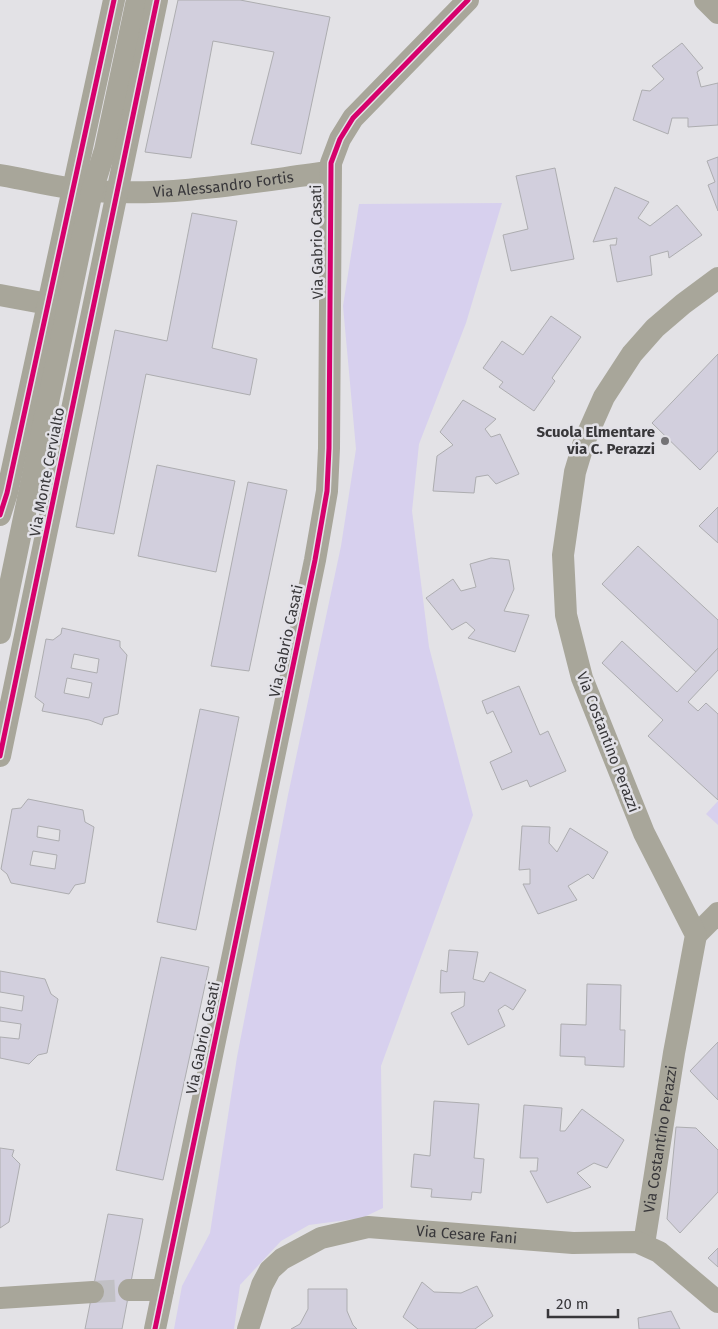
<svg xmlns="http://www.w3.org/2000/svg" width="718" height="1329" font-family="'Fira Sans',sans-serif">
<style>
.green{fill:#d7d0ee}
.building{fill:#d2cfdd;stroke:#adadb0;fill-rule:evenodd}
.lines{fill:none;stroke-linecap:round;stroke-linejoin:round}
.minor-tunnel{stroke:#c1c0c4;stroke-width:22;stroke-dasharray:22 11;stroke-linecap:butt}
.minor{stroke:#a8a69a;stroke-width:22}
.cycleway-casing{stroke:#e2e1e7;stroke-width:8}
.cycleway{stroke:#d6006c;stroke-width:5}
.poi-dot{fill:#747376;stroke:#e2e1e7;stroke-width:2}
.labels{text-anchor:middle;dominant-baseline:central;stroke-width:5;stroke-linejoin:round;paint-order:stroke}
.street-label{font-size:15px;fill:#38373a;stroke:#e2e1e7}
.poi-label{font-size:15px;font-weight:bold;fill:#38373a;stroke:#e2e1e7;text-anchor:end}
</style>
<rect width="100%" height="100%" fill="#e3e2e6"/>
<g class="green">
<path d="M502 203 466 323 419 444 412 511 429 647 473 815 381 1066 383 1208 362 1218 309 1225 281 1241 240 1285 234 1329H174L182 1286 210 1233 237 1057 288 795 341 546 356 449 343 306 359 204Z"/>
<path d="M718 801V825L706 814Z"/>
</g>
<g class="building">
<path d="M178 0H240L330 17 301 154 251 144 274 52 213 41 191 158 145 152Z"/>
<path d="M682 43 703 68 697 72 701 87 718 83V125L688 127V118H672L668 134 633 120 642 90 650 91 664 79 652 66Z"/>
<path d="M718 157V211L708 185 715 182 707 161Z"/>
<path d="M555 168 574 259 511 271 503 235 528 229 516 176Z"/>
<path d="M615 187 649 202 638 218 650 226 677 205 702 235 669 258 668 251 650 256 652 275 617 282 610 245H616L617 238 593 242Z"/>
<path d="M192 213 237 221 212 348 257 359 250 395 146 374 114 534 76 527 115 330 167 341Z"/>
<path d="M551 316 581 337 552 378 555 381 534 411 499 387 503 382 483 368 502 341 523 355Z"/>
<path d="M718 354V451L700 470 652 423Z"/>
<path d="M463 400 496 419 485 429 491 437 500 434 519 474 496 484 488 475 476 477 474 493 433 491 437 456 453 445 440 432Z"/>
<path d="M157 465 235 481 216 572 138 556Z"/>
<path d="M248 482 287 490 249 671 211 666Z"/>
<path d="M718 507V543L699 526Z"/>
<path d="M638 546 718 620V648L696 672 602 584Z"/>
<path d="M491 558 509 560 514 589 504 611 529 615 515 652 468 638 475 630 466 622 452 630 426 598 453 579 461 591 476 587 470 564Z"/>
<path d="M62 628 120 641V647L127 655 118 714 104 718 102 725 89 720 42 711 44 704 35 697 46 639 53 640 61 634ZM74 654 99 659 97 673 71 668ZM67 678 92 683 89 698 64 693Z"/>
<path d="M622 641 677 692 718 648V670L688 702 698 711 706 703 718 714V800L648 736 663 720 602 663Z"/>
<path d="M519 686 540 735 548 731 566 771 530 787 527 780 502 790 490 762 512 752 493 711 487 714 482 701Z"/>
<path d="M200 709 239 717 196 930 157 922Z"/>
<path d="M28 799 83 810 85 822 94 827 85 883 75 885 69 894 11 883 7 874 1 869 12 809 21 808ZM38 826 60 830 59 841 37 837ZM33 851 57 855 55 869 30 865Z"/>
<path d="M522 826 550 827 549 843 557 852 570 828 608 852 593 879 588 874 568 886 577 900 538 914 523 884H530V869L519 870Z"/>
<path d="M449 950 478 952 473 979 484 982 490 972 526 990 513 1010 505 1005 498 1010 505 1026 468 1045 451 1013 464 1006 465 992 440 993 441 970 447 972Z"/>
<path d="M161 957 209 967 163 1180 116 1170Z"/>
<path d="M0 971 45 979 51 994 58 999 47 1053 38 1055 29 1064 0 1058V1037L19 1039 21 1024 0 1021V1007L22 1011 24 996 0 992Z"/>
<path d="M587 984 621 985 620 1030H625L624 1067 585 1065V1057L560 1056 561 1024 586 1025Z"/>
<path d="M718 1042V1100L690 1071Z"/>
<path d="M434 1101 479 1104 474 1158 484 1159 481 1193 472 1192 471 1200 431 1197 432 1189 411 1187 414 1154 430 1156Z"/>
<path d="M524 1105 562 1108 560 1131H565L582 1109 624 1140 607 1168 594 1163 577 1173 591 1187 547 1203 530 1171H537L538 1158H520Z"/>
<path d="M676 1127 696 1128 718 1150V1192L680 1233 667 1219Z"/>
<path d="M0 1148 14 1150 12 1156 20 1164 9 1222 0 1228Z"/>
<path d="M108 1214 143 1219 122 1329H85Z"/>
<path d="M718 1248V1267L708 1258Z"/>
<path d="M422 1282 434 1292 461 1293 477 1286 493 1316 475 1329H418L403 1317Z"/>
<path d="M308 1289H347V1311L353 1325 357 1329H291L300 1324 308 1309Z"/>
<path d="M671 1311 680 1329H639L638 1318Z"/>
</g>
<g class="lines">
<path class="minor-tunnel" d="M93 1292 129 1290"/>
<g class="minor">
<path d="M705 0 718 13"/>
<path id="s1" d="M0 175C31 180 63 189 94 191 172 197 251 182 329 172"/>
<path d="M0 295 48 304"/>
<path d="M0 515 7 493 114 0"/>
<path d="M0 633 92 191 105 150 137 0"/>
<path d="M0 756 157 0"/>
<path d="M696 935 718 913"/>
<path id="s2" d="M644 1244 674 1053 696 935 644 833 582 678 566 615 563 555 575 472 584 442 604 397 632 354 655 328 683 304 718 278"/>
<path d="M129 1290H163"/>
<path d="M0 1298 93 1292"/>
<path d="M155 1329 315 560 327 491 329 448 331 163 340 139 353 118 468 0"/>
<path id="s3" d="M248 1329 262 1285 270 1270 282 1259 321 1238 368 1227 573 1243 637 1242 659 1252 718 1302"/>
</g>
<g class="cycleway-casing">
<g id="cycleway">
<path d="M0 515 7 493 114 0"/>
<path d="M0 756 157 0"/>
<path d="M155 1329 315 560 327 491 329 448 331 163 340 139 353 118 468 0"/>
</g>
</g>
<use href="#cycleway" class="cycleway"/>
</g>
<circle class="poi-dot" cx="665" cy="441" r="5"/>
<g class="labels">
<g class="street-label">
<text stroke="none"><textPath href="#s1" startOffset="225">Via Alessandro Fortis</textPath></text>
<text transform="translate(317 242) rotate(-91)">Via Gabrio Casati</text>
<text transform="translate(47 472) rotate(-79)">Via Monte Cervialto</text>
<text transform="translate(286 641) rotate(-78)">Via Gabrio Casati</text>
<text transform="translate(608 742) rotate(69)">Via Costantino Perazzi</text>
<text transform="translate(203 1038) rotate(-78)">Via Gabrio Casati</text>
<text stroke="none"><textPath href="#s2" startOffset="106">Via Costantino Perazzi</textPath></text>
<text stroke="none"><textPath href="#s3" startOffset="271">Via Cesare Fani</textPath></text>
</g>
<g class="poi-label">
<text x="655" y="432">Scuola Elmentare<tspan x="655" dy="17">via C. Perazzi</tspan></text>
</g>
</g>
<path d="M548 1309v8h70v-8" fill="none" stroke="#38373a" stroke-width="2.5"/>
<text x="556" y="1309" font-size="15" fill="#38373a" stroke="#e2e1e7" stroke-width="4" paint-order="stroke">20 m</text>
</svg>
